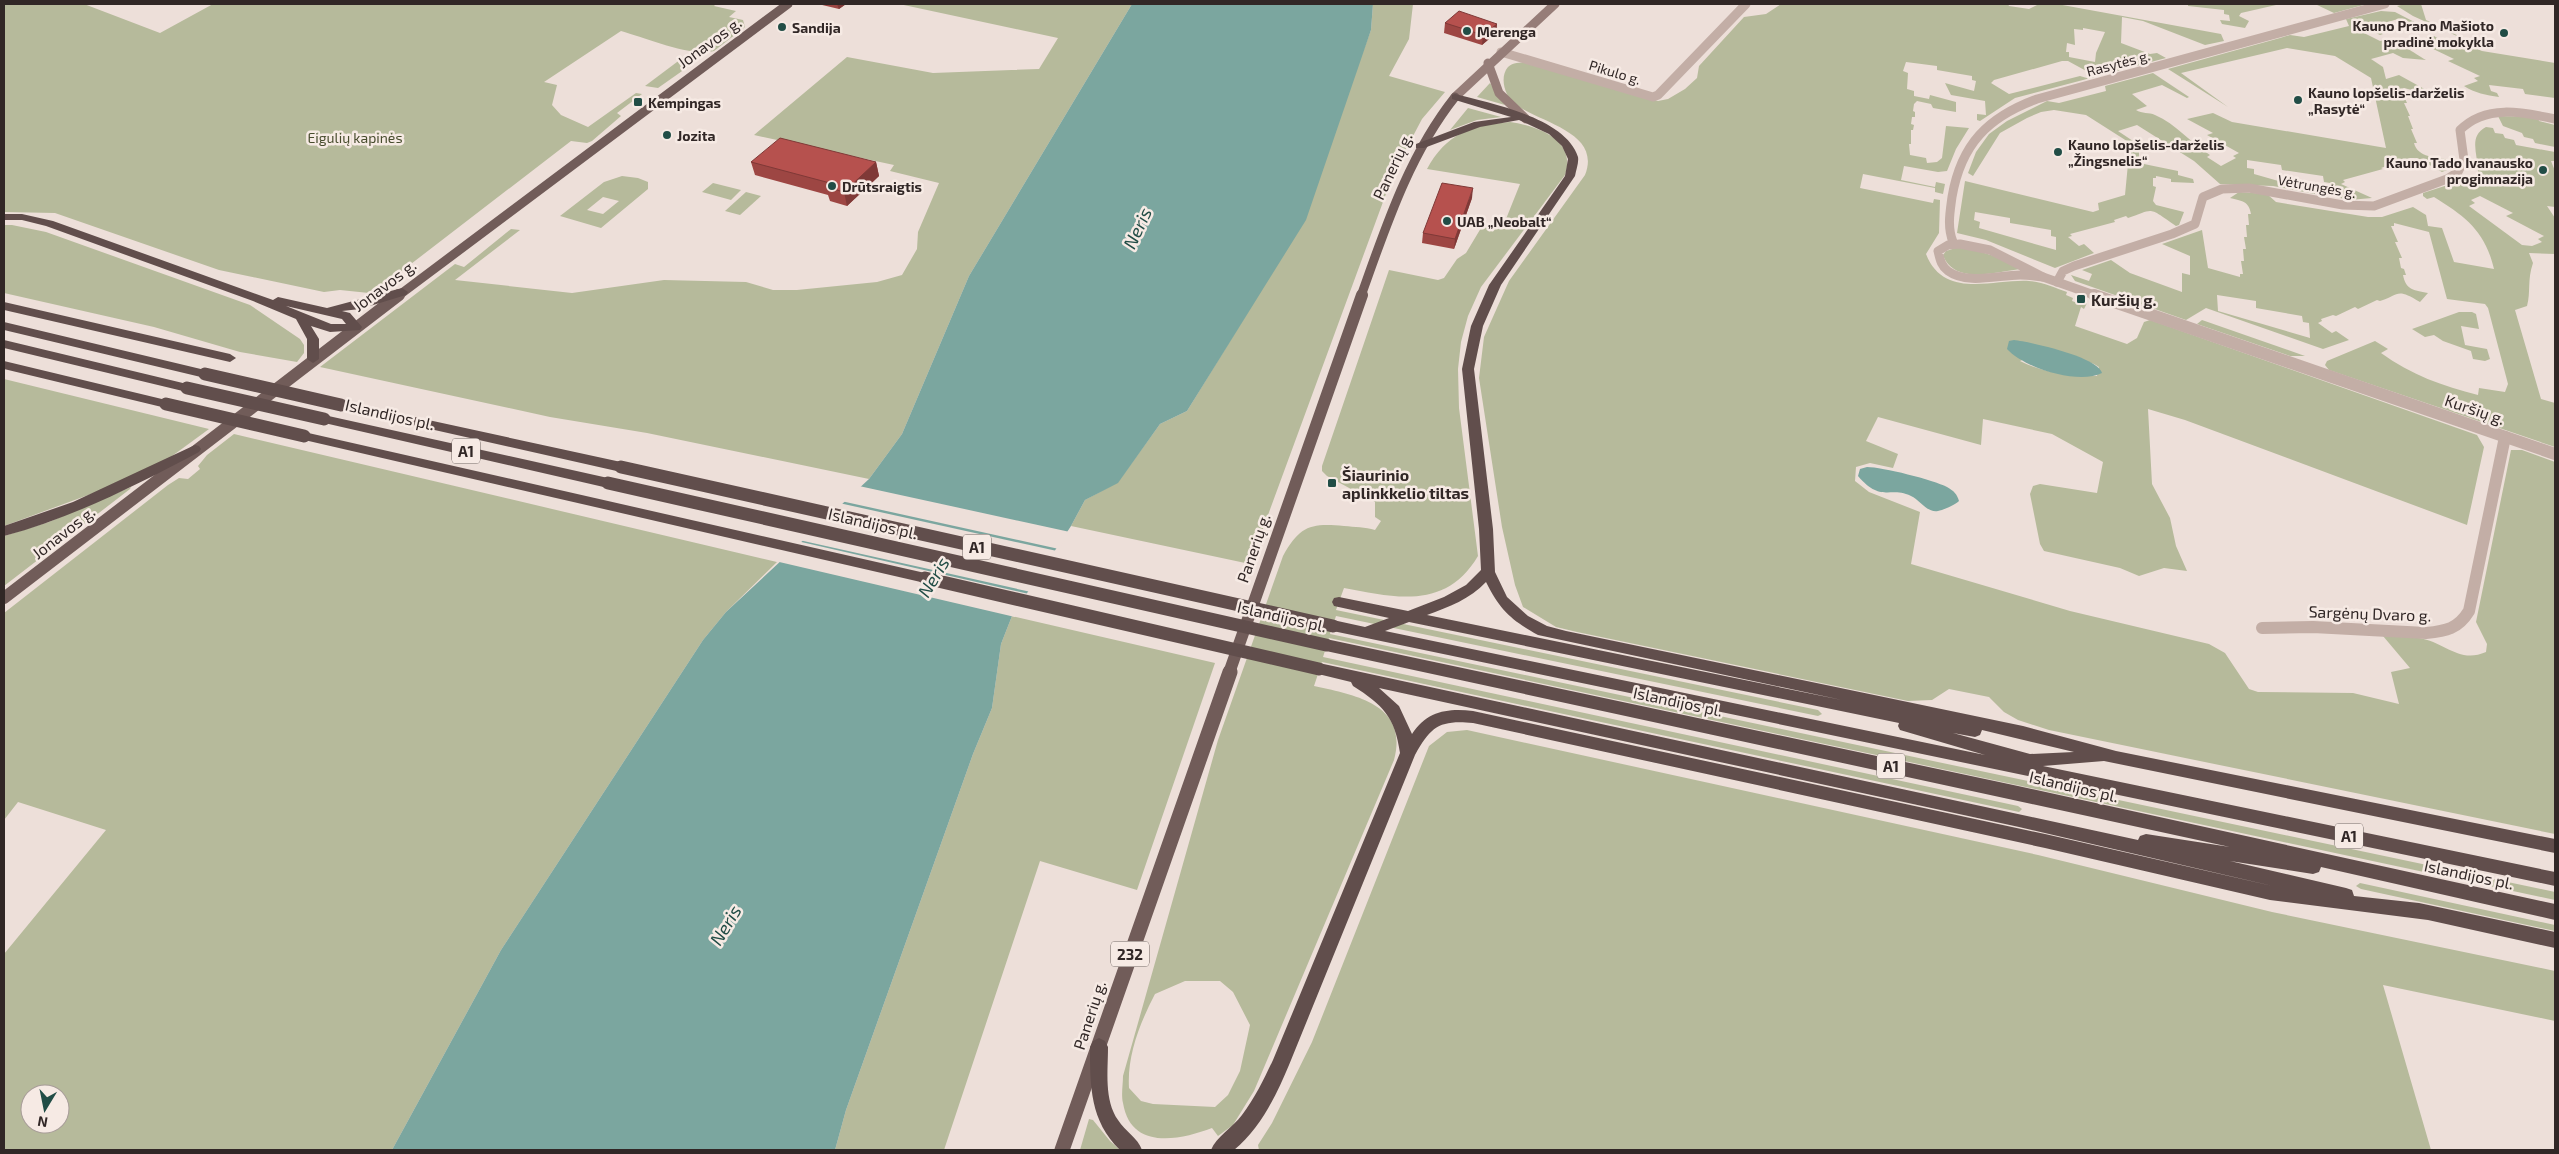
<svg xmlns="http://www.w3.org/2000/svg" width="2559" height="1154" font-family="'Exo 2',sans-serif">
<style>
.green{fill:#b6ba9b;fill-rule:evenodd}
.water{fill:#7ba69f}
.pier{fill:#eddfd9}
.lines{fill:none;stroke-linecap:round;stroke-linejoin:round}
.minor-far1{stroke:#c3aea6;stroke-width:9}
.minor{stroke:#c3aea6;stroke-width:12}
.secondary{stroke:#967d78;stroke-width:9}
.primary-far2{stroke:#715c59;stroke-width:9}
.primary-far1{stroke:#715c59;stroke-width:12}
.primary{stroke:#715c59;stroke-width:15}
.trunk{fill:#614e4c;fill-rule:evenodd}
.trunk-bridge{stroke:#614e4c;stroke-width:13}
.wall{fill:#9d4643}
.shaded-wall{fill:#7f3937}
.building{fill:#b6514e;stroke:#7f3937}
.poi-dot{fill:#214d46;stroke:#f6eae4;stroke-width:2}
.labels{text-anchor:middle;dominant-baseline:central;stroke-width:5;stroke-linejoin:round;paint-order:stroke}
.far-poi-label{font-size:14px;font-weight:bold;fill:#312726;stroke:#f6eae4;text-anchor:start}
.far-street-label{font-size:14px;fill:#312726;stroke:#f6eae4}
.far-park-label{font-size:14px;fill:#474c2d;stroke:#f6eae4}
.shield{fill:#f6eae4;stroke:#6c625f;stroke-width:1}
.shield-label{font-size:15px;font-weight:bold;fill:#312726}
.street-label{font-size:16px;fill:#312726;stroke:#f6eae4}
.poi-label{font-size:16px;font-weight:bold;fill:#312726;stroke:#f6eae4;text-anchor:start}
.water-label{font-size:18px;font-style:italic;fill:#214d46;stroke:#f6eae4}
</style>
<rect width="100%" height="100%" fill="#eddfd9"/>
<g class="green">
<path d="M4 4H84L160 33 213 4H716L714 6 736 11 729 17 743 20 745 27 714 51C690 57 646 38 621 31L544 82 557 85 552 105 561 115 588 127 636 93 642 94 617 113 621 116 592 141 587 143 571 141 394 277 369 293 340 290 324 292 219 270 55 213 4 212Z"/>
<path d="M899 4H1132L969 276 902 434 869 479 647 433 550 417 320 367 455 264 464 267 511 229 520 230 455 280 572 293 664 280 746 282 773 290H797L877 282 902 275 917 249 918 232 939 183 890 171 894 165 754 135 847 57 933 73 1039 69 1058 38Z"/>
<path d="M1373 4H1413L1409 39 1389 76 1445 92 1422 119 1394 172 1250 564 1071 526 1085 500 1118 482 1160 424 1187 411 1246 315 1348 92 1371 30Z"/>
<path d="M1781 4H2008L2009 6 2029 9 2039 4H2057L2221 34 2224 41 2205 45 2143 21 2122 17 2121 43 2150 54 2157 53 2166 58 2015 98 1980 121 1977 120V114L1986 115 1985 101 1951 95 1945 83 1974 91 1976 81 1972 80V76L1937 70V66L1906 62 1903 71 1908 73 1907 89 1914 91V96L1929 99 1930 95 1956 102V112L1933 108 1931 104 1917 101 1914 104 1913 111 1915 112V117H1912L1911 124 1914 125 1913 130H1911V144H1909L1910 155 1926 158 1927 163 1937 162 1942 158 1946 126 1969 128 1956 149 1947 171 1938 172 1904 166 1901 180 1935 187 1936 182 1945 184 1943 194 1935 192V188L1863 174 1860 188 1933 203 1934 199 1940 200 1939 233 1926 254C1944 300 1993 279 2029 281 2042 282 2055 288 2067 292L2066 295 2073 298 2072 301 2083 305 2087 303 2084 309 2081 307 2075 326 2127 344 2137 338 2144 322 2150 320 2477 435 2484 447 2467 525 2185 420 2148 409 2152 484 2170 518 2176 546 2187 571 2164 568 2139 576 2120 568 2044 551 2040 544 2030 494 2033 486 2040 484 2097 493 2103 462 2052 434 1983 419 1981 445 1878 417 1866 441 1898 454 1893 468 1870 463 1856 467 1855 481 1869 492 1920 512 1911 564 2070 611 2209 644 2225 653 2249 689 2258 692 2353 693 2399 704 2391 672 2410 668 2383 636C2395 637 2408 636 2419 638 2445 642 2459 664 2486 652L2487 644 2476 622 2511 450H2522L2555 462V834L2049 730 2018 720 2004 712 1989 697 1949 689 1932 700 1908 701 1577 632 1556 627 1523 607 1515 585 1502 527 1479 378 1484 337 1509 281 1585 175C1602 132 1540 123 1515 104 1505 97 1499 77 1508 67 1513 62 1520 63 1526 62L1642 97 1658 101 1668 99 1685 89 1697 78 1699 66 1744 17 1766 14ZM2083 28 2105 32 2096 53 2095 62 2069 57V52H2066L2067 43 2075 45 2074 29 2083 30ZM2062 61H2068L2090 73V79L2080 76 2009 94 1991 83 1994 80ZM2049 348 2094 364 2099 367 2097 376C2071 376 2043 373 2020 361Z"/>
<path d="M2188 4H2275L2276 5 2241 13 2239 16 2249 21 2245 28 2222 24 2220 20 2230 21 2229 15 2224 14V10L2188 6Z"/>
<path d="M2315 4H2367L2334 13Z"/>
<path d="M2405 4H2421L2426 20 2481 47 2413 16 2397 6Z"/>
<path d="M2381 11 2395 12 2424 27 2418 28 2398 19 2371 27 2383 34 2380 35 2372 31 2364 33 2380 41C2394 37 2413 53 2426 60L2403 58 2393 53 2371 59 2383 67 2386 79 2399 75 2428 91 2431 95 2404 88 2401 90 2407 103H2404L2410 116H2408L2413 129H2411L2417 143H2414C2418 158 2436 157 2450 160L2447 170 2442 172 2417 158H2410L2394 165 2392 164 2381 168 2383 169 2343 180 2345 182 2341 184 2372 198 2349 200 2332 196 2330 183 2324 182 2323 176 2282 170 2281 165 2247 160V168L2254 169V174L2314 191 2315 194 2273 186 2220 184 2194 161 2137 125 2118 131 2139 145V163L2178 171V175L2193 179 2194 183 2171 182V179L2156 176V178H2153V186L2156 187 2153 201 2156 205 2184 212 2179 225 2176 226C2147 206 2155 209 2128 218L2126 216 2114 220 2115 222 2070 234 2072 236 2068 237 2079 246 2084 244 2094 253 2055 268 1986 240 1957 233 1965 181 2093 212 2099 210 2098 203 2125 195 2130 143 2086 115 2054 110 2041 112 2027 118 2000 133 1973 176 1968 173 1976 152 1989 134 2007 121 2047 101 2059 103 2106 91 2105 86 2153 73 2189 97 2187 98 2162 85 2132 94 2147 106 2136 110C2142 114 2149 112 2155 115 2176 124 2191 143 2210 155L2207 157 2221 166 2236 158 2233 156 2239 153 2207 135 2213 133 2187 119 2213 113 2232 122 2386 148 2371 78 2335 56 2287 48 2181 73 2228 107 2168 69 2280 38 2290 35 2304 37 2349 26 2346 19ZM1975 212 2010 218V223L2051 230V236L2056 237V250L1979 228 1980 222 1974 220Z"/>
<path d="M2434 36 2444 42 2453 39 2482 51 2555 63V98L2525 94 2523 89 2489 85 2491 91 2497 93 2499 97C2486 95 2475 93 2464 86L2478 81 2474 78 2480 76 2448 61 2454 59 2427 46 2435 42 2428 38Z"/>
<path d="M689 53 702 57 658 88 645 86Z"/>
<path d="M1490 83 1505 105 1477 97Z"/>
<path d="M1468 108 1501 117 1477 120 1450 130Z"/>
<path d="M2498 116 2538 117 2539 121 2555 125V147L2535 143 2533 139 2524 137 2522 133 2503 126Z"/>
<path d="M1510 122C1538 126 1577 140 1565 175L1481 287 1468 316 1461 342 1458 369 1459 408 1478 556C1446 610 1396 598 1344 588L1336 610 1818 710 1822 714 1818 716 1336 616 1330 634 2555 892V900L1329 638 1323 657 2018 806 2022 809 2019 812 1322 662 1314 686C1355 695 1409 704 1394 760L1254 1091 1233 1125 1218 1136 1212 1128C1180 1140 1131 1151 1123 1103 1121 1095 1123 1084 1123 1076L1218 740 1283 556C1300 526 1310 523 1344 526 1355 527 1365 527 1375 530L1381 521 1375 517V502L1327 476 1322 471V466L1389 270 1438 280 1444 278 1457 259 1466 253 1481 228 1506 219 1520 184 1427 169C1446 134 1471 125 1510 122ZM1185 981H1220L1233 992 1250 1025 1240 1071 1228 1095 1215 1107 1153 1104 1141 1101 1129 1088C1127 1055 1140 1023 1155 994Z"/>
<path d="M2486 127 2493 128 2495 133 2503 134 2505 138 2514 140 2516 145 2555 152V161H2551L2555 171V207L2547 206 2555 218V254L2529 253 2533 263C2527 280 2531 292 2527 306L2515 310 2541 399 2555 403V447L2329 370 2325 365 2327 361 2375 341 2388 349 2381 353C2411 375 2443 386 2478 395L2479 388 2505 392 2508 384 2488 308 2485 304 2447 299 2429 232 2394 223V226H2391L2398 242H2395L2402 258H2399L2401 268 2404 269 2406 275H2403C2406 290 2413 290 2428 293L2420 302C2396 287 2399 295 2380 301L2377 300 2358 309 2355 307 2336 316 2333 315 2321 319 2322 321 2318 323 2332 333 2336 331 2349 340 2323 349 2206 308 2186 320 2075 281 2071 275 2089 281 2092 274 2082 270 2111 260 2130 273 2182 292V273L2190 275V256L2162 244 2202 230 2208 268 2240 277V274H2243L2241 261H2244L2243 249H2246L2244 237H2247L2246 225H2249L2248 214H2251C2249 201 2242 201 2230 198L2239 192 2267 194 2276 202 2368 217H2382L2413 207 2426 215 2428 226 2442 228 2454 262 2494 269C2485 231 2466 217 2434 197L2427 199 2423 196V193L2451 184 2462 176 2483 183 2482 177 2478 174C2479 156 2467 137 2486 127ZM2480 196 2513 213 2506 216 2544 236 2538 239 2542 242 2532 246 2522 245 2469 206 2475 203 2471 200ZM2217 295 2256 301V308L2302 316 2303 322 2309 323 2310 338 2218 311Z"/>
<path d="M622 176 638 178 648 182V189L601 228 560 216 604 182ZM603 197 619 201 603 214 587 210Z"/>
<path d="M713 183 741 190 731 200 702 192Z"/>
<path d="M746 192 761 196 740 215 725 211Z"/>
<path d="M4 225H12L46 232 250 305 300 339 304 345V353L297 362 240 352 154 327 4 293Z"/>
<path d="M1962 246 1994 256 2020 269C1996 272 1954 285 1943 255L1946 251Z"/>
<path d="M2459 312H2472L2476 314 2479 329 2461 326 2465 345 2487 349 2490 359 2485 361 2473 359 2471 351 2443 341 2434 335 2425 337 2412 329Z"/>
<path d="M2202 320 2305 356H2290L2197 324Z"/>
<path d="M4 379 209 429 168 459 110 487 4 526Z"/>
<path d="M234 434 777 562 726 612 703 640 501 950 392 1150H4V954L106 830 18 802 4 820V613L168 485 179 478 188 479 200 469 198 466 207 455ZM30 1094H60V1124H30Z"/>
<path d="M131 487 130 489 4 586V536L49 522Z"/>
<path d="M1012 616 1215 663 1137 890 1040 861 944 1150H835L846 1110 973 754 992 708 1001 644Z"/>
<path d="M1467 730 2038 855 2272 912 2555 971V1021L2383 985 2431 1150H1259L1258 1145 1272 1123 1312 1042 1429 746 1447 732Z"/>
<path d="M2360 883 2555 925V931L2361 889 2356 886Z"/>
<path d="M1089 1119 1093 1120 1110 1141 1120 1150H1080Z"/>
</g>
<g class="water">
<path d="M1132 4H1373L1371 30 1306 220 1187 411 1160 424 1118 483 1085 500 1071 526 1012 616 1001 644 992 708 973 754 846 1110 835 1150H392L501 950 703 640 726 612 869 479 902 434 969 276Z"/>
<path d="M2014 340C2031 342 2098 357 2102 373 2079 385 2024 368 2007 349L2009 341Z"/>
<path d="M1867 467C1882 467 1934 480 1947 487 1954 491 1957 494 1959 501 1955 505 1943 510 1938 511 1927 513 1920 500 1911 496 1889 486 1881 503 1858 476L1860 469Z"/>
</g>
<g class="pier">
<path d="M859 486 1070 532 1059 549 841 501Z"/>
<path d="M839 503 1057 551 1031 592 799 540Z"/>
<path d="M797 541 1029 594 1015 617 775 561Z"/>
</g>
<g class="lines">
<g class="minor-far1">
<path d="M1501 52 1653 97 1658 95 1746 4"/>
<path d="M1953 242C1947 227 1950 212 1952 197 1961 144 1988 117 2037 99L2385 4"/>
<path d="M1960 244 1990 250 2043 277C2035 276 2028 275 2020 275 1998 275 1967 285 1948 271 1941 266 1940 259 1938 251L1948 245Z"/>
<path d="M2043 277 2097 296"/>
<path d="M2057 282 2063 271 2074 266 2172 234 2195 224 2203 197 2222 189 2249 188 2343 205 2374 206 2447 179 2458 172 2464 160 2460 130C2486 104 2522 112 2555 119"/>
</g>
<g class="minor">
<path d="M2094 295 2555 454"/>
<path d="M2262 628 2313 627 2426 633C2446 631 2458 629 2469 611L2505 437"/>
</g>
<g class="secondary">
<path d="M1488 63 1499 93 1526 119"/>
<path d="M1455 97 1555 4"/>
</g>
<g class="primary-far2">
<path d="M398 296 788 4"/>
<path d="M1361 296C1386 226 1409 155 1455 97"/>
</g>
<g class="primary-far1">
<path d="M4 598 399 295"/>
<path d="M1229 673 1362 295"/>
</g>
<path class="primary" d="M1062 1150 1230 672"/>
<g class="trunk">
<path d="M1455 94C1490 103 1566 118 1578 157 1579 163 1576 170 1575 176L1501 285 1483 326 1474 369 1493 529 1495 572 1507 597 1528 616 1547 626 1566 631 2023 726 2116 751 2555 839V853L2104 761 2043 766 2555 872V886L1328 630 1326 626 1328 622 1333 620 1365 627 1389 618 1334 606 1332 602 1334 598 1339 597 1408 611 1444 597 1466 585 1481 570 1479 529 1462 369 1471 326 1489 285 1565 176 1568 159 1562 146 1549 134 1519 120 1480 127 1424 148H1416V144L1474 122 1511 117 1452 99V95ZM1486 582C1500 610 1511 620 1538 635L1842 700 1427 615C1449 607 1470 599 1486 582ZM1409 622 1899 723 1898 726 1900 730 1985 755 1385 631ZM1982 730 2074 752 2030 754 1953 733 1975 737 1980 735Z"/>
<path d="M4 214H22L53 221 273 300 278 297 327 308 402 288 408 292 406 295 360 309 342 311 350 313 362 327 360 330 330 332 311 326 319 339V359L313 363 307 359V339L296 319 253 301 46 226 22 220H4ZM286 306 342 319 346 324H331Z"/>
<path d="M4 302 230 354 236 358 230 362 4 310Z"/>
<path d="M4 322 205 370 211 374 205 378 4 330Z"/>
<path d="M4 340 187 384 193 388 187 392 4 348Z"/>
<path d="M4 361 166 400 172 404 166 408 4 369Z"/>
<path d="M341 401 621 462 627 467 621 472 337 408 335 405Z"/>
<path d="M324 415 608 478 614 483 608 488 320 422 318 419Z"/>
<path d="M304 432 925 573 932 578 925 583 300 439 298 436 300 433Z"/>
<path d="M195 445 199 446 201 449 199 452C137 485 72 518 4 536V526L73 502Z"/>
<path d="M1326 639 2018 786 2555 904V920L2321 867 2319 872 2313 874 2230 861 2346 888 2352 890 2354 896 2419 903 2555 932V948L2428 920 2270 900 2045 848 1473 723C1440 720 1431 726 1415 755L1289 1065C1276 1096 1260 1129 1234 1150H1211C1216 1137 1233 1127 1242 1115 1255 1098 1264 1079 1273 1060L1400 753C1395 717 1383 705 1353 686L1351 682 1314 673 1312 669 1314 665 1319 663 2138 840 2140 836 2146 834 2230 847 1326 651 1321 649 1319 645 1321 641ZM1379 688 2019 827 2277 887 2045 834 1473 711C1448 708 1427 711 1412 734L1399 706Z"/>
<path d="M1099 1038 1105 1041 1108 1047C1108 1071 1104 1100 1118 1120 1125 1131 1138 1138 1142 1150H1120C1090 1121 1090 1086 1090 1047L1093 1041Z"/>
</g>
<g class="trunk-bridge">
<path d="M205 374 341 405"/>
<path d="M187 388 324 419"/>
<path d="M166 404 304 436"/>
<path d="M621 467 1333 626"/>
<path d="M608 483 1326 645"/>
<path d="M925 578 1319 669"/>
</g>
</g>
<g class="wall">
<path d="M818 4H846L839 9Z"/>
<path d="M1445 23 1497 24 1496 33 1482 45 1444 33Z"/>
<path d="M751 162H876L879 176 847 206 830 201 828 195 755 175Z"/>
<path d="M1472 198 1454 249 1422 243 1423 233Z"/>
</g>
<g class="shaded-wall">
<path d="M837 4H846L839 9Z"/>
<path d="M1497 24 1496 33 1482 45 1483 35Z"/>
<path d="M876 162 879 176 847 206 844 192Z"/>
<path d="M1473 188 1472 198 1454 249 1455 239Z"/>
</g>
<g class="building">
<path d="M1459 11 1497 24 1483 35 1445 23Z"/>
<path d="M780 138 876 162 844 192 826 187 830 183 751 162Z"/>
<path d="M1442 183 1473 188 1455 239 1423 233Z"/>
</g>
<g class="poi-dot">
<circle cx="782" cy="27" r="5"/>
<circle cx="1467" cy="31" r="5"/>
<circle cx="2504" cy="33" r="5"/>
<circle cx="2298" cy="100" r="5"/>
<rect x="633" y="97" width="10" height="10" rx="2.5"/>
<circle cx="667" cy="135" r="5"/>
<circle cx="2058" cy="152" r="5"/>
<circle cx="2543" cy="170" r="5"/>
<circle cx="832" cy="186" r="5"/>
<circle cx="1447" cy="221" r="5"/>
<rect x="2076" y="294" width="10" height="10" rx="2.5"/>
<rect x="1327" y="478" width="10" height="10" rx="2.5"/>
</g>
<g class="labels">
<g class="far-poi-label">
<text x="2494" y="25" text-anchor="end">Kauno Prano Mašioto<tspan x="2494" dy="16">pradinė mokykla</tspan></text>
<text x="792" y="27">Sandija</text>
<text x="1477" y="31">Merenga</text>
<text x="2308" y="92">Kauno lopšelis-darželis<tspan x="2308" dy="16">„Rasytė“</tspan></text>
<text x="648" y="102">Kempingas</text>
<text x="677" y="135">Jozita</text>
<text x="2068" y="144">Kauno lopšelis-darželis<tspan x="2068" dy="16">„Žingsnelis“</tspan></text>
<text x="2533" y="162" text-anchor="end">Kauno Tado Ivanausko<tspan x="2533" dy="16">progimnazija</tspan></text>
<text x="842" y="186">Drūtsraigtis</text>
<text x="1457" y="221">UAB „Neobalt“</text>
</g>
<g class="far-street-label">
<text transform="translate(2118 63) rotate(-15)">Rasytės g.</text>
<text transform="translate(1615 72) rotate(17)">Pikulo g.</text>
<text transform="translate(2317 186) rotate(10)">Vėtrungės g.</text>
</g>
<g class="far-park-label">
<text x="355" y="137">Eigulių kapinės</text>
</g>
<g class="shield">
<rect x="452" y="438.5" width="28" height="25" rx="4"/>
<rect x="963" y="534.5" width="28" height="25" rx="4"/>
<rect x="1877" y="753.5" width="28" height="25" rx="4"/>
<rect x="2335" y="823.5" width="28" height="25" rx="4"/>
<rect x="1111" y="941.5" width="38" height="25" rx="4"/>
</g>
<g class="shield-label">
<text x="466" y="451">A1</text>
<text x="977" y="547">A1</text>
<text x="1891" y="766">A1</text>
<text x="2349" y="836">A1</text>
<text x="1130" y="954">232</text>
</g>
<g class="street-label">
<text transform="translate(709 42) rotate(-36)">Jonavos g.</text>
<text transform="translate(1392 166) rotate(-65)">Panerių g.</text>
<text transform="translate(384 285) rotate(-37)">Jonavos g.</text>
<text transform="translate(2475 409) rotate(19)">Kuršių g.</text>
<text transform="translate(390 414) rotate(13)">Islandijos pl.</text>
<text transform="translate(873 523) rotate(13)">Islandijos pl.</text>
<text transform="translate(63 532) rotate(-38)">Jonavos g.</text>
<text transform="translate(1253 548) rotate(-71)">Panerių g.</text>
<text transform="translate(2370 613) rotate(2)">Sargėnų Dvaro g.</text>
<text transform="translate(1282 616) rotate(13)">Islandijos pl.</text>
<text transform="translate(1678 701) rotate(12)">Islandijos pl.</text>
<text transform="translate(2074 786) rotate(13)">Islandijos pl.</text>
<text transform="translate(2469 874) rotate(12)">Islandijos pl.</text>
<text transform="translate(1089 1015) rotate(-72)">Panerių g.</text>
</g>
<g class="poi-label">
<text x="2091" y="299">Kuršių g.</text>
<text x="1342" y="474">Šiaurinio<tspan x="1342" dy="18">aplinkkelio tiltas</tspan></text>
</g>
<g class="water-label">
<text transform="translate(1137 228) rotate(-65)">Neris</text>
<text transform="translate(933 577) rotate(-59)">Neris</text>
<text transform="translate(725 925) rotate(-59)">Neris</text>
</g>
</g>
<rect width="2559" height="1154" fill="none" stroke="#312726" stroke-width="10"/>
<g transform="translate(45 1109) rotate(190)"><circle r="24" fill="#f6eae4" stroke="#a79c98"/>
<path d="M0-4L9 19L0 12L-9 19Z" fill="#214d46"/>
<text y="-8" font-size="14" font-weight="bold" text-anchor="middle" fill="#312726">N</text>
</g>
</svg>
